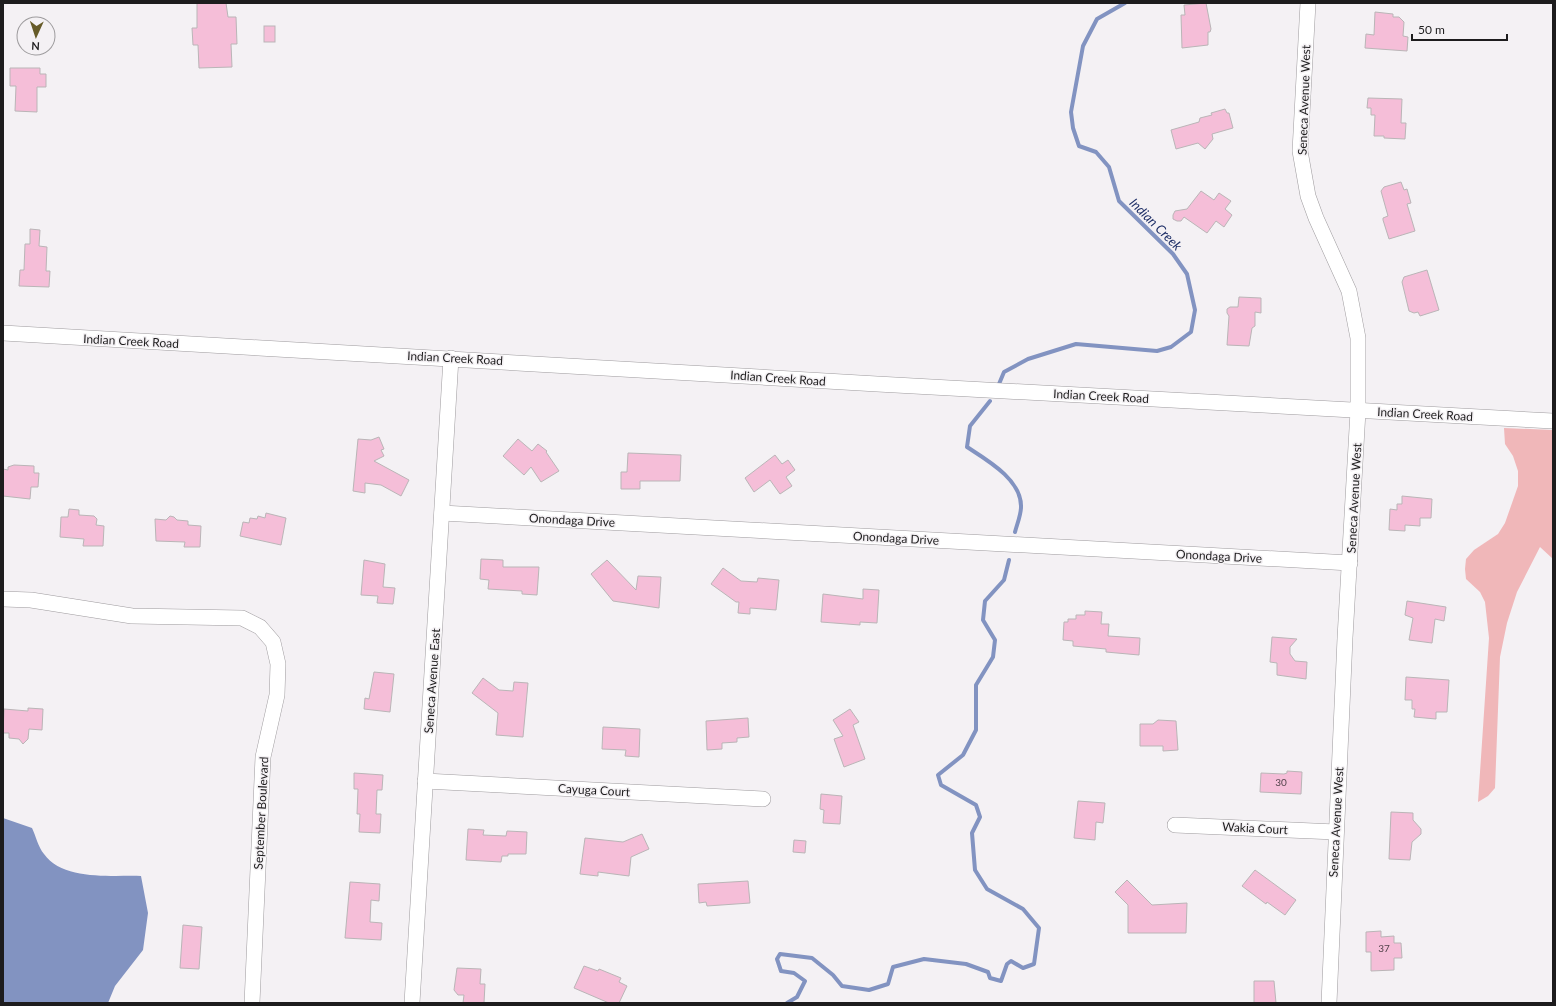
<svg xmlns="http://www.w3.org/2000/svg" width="1556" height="1006" font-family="Lato,sans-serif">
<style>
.green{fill:#f0b7b9}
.water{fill:#8293c1}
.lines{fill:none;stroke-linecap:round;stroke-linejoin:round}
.stream{stroke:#8293c1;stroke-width:4}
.building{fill:#f5bed8;stroke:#bab5b7}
.street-casing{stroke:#9e9b9e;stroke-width:16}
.street{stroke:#fff;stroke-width:15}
.labels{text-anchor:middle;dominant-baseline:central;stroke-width:3;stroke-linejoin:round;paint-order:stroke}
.number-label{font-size:10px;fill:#53444c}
.street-label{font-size:12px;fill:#1d1c1d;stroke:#f4f1f4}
.water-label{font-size:13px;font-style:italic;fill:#1e2f67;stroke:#f4f1f4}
</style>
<rect width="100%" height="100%" fill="#f4f1f4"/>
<path class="green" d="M1504 428 1553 430V559L1540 547 1517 592 1507 623 1500 657 1495 788 1488 796 1478 802 1489 638 1485 602 1480 592 1466 579 1465 569 1466 559 1474 550 1498 534 1505 523 1518 486V471L1513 456 1505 444Z"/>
<path class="water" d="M3 818 32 828C36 836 38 847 44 854 63 881 111 875 141 876L148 913 143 950 115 986 108 1003H3Z"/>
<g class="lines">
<g class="stream">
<path d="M999 384 1004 372 1028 359 1076 344 1157 351 1171 347 1191 332 1195 310 1187 274 1173 254 1119 201 1109 167 1096 152 1079 146 1073 128 1071 112 1083 46 1097 19 1125 3"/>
<path d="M990 401 970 426 967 447C987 460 1022 480 1021 507 1021 515 1017 524 1015 532"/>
<path d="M787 1003 797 997 805 981 794 973 781 971 777 959 780 954 812 958 833 975 842 986 869 990 888 984 893 967 924 959 966 964 988 972 990 978 1001 981 1007 964 1011 961 1023 968 1034 964 1039 928 1023 909 987 889 975 870 972 833 980 817 976 805 941 785 938 775 963 755 976 730V685L993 657 995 640 983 620 985 601 1004 580 1009 560"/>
</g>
</g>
<g class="building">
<path d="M197 3H226L228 17H236L237 44H231L232 67 199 68 198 45H193L192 28H197Z"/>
<path d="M1206 3 1211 29 1210 32H1208V45L1182 48 1181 15H1185L1184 5Z"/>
<path d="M1375 12 1393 14V17H1399L1404 22 1403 36 1408 37 1407 51 1365 48 1366 34 1374 35Z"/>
<rect x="264" y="26" width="11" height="16"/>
<path d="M10 68H40V74H46V87H37V112L15 111 16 86H10Z"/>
<path d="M1368 98 1402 99 1401 123H1406L1405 139 1384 138V136H1374L1375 115H1371V108H1367Z"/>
<path d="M1225 109 1227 113H1229L1233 128 1212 134 1213 139 1205 149 1198 143 1176 149 1171 130 1199 122 1200 118 1212 115 1211 113Z"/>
<path d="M1401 182 1404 190 1407 189 1411 203 1407 204 1415 231 1389 239 1383 220V218L1388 216 1381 191 1384 187Z"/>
<path d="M1201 191 1214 200 1219 193 1231 201 1225 209 1232 215 1224 227 1216 221 1207 233 1184 217 1181 221H1177L1173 219V215L1175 211 1187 209Z"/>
<path d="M30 229 40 230 39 246 47 247 46 271H50L49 287 19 286 20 270H24L25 244H30Z"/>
<path d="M1427 270 1439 310 1420 316 1418 312 1414 313 1409 311 1402 282 1404 277Z"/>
<path d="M1239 297 1261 298V313L1255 312V326L1252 328 1249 346 1227 345 1229 316 1227 313V309L1230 307H1238Z"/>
<path d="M379 437 384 449 381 450 384 456 374 461 409 480 401 496 381 485 365 483V493L353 491 358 439 371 440Z"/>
<path d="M518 439 532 451 538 444 547 451 546 452 559 471 541 482 531 467 524 475 503 456Z"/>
<path d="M628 453 681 455 680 481H640V489H621V472H627Z"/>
<path d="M775 455 782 464 788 460 795 470 786 477 792 486 780 494 770 480 754 492 745 478Z"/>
<path d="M14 465 34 466V473H39L38 487H31L30 499 3 496V469L8 470V467Z"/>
<path d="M1402 496 1432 499 1431 518H1420V526L1405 525V531L1389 530 1390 509 1397 510V504H1402Z"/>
<path d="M69 509 79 510V515L94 516 97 519 96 525 104 526 103 546H83L84 539 60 537 61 517H68Z"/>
<path d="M266 513 286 518 281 545 240 536 243 522 249 523 250 518 257 519 258 516 265 518Z"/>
<path d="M170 516 174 517 177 520 188 521V525L201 526 200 547H184L185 542 156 541 155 519 166 520Z"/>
<path d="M481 559 503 560V567H539L537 595 522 594V591L488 589 489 580 480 579Z"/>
<path d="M364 560 385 564 383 587 395 588 393 604 377 603 378 596 361 595Z"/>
<path d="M607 560 636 590 638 576 661 577 659 608 613 601 591 574Z"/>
<path d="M723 568 741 581 757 582 758 578 779 580 776 610 750 608V614L738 613 739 602H736L711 584Z"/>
<path d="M863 589 879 590 877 623 860 622V625L821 622 823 594 863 599Z"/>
<path d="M1407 601 1446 607 1444 621 1435 619 1432 643 1409 640 1413 618 1405 615Z"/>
<path d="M1085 611 1102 612 1101 624H1109L1108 636 1140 638 1139 655 1106 652V649L1073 646V641L1063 640 1064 622H1068V619H1076V615H1085Z"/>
<path d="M1272 637 1297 639 1290 647V654L1295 661 1307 662 1306 679 1277 675V663L1270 662Z"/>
<path d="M374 672 394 674 390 712 364 709 365 698 369 699Z"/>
<path d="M1406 677 1449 680 1447 712H1436V719L1414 717 1415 709H1412V700H1405Z"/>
<path d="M483 678 499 690 513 691 514 682 528 683 523 737 496 735 498 713 472 693Z"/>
<path d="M28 708 43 709 42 730 29 729 28 739 23 744 19 739 9 738V733H3L4 709 28 711Z"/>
<path d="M850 709 859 722 853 725 865 759 844 767 834 739 843 736 833 720Z"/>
<path d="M748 718 749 737 737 738V742L722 743V749L707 750 706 721Z"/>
<path d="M1158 720 1176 721 1178 750 1163 751V746H1140V724H1153Z"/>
<path d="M603 727 640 729 639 757 625 756 626 750 602 749Z"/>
<path d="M1287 771 1302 772 1301 794 1260 792 1261 773 1284 774 1287 773Z"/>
<path d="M354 773 383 775 382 790H377L376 814H381L380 833 359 832 360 814H357L358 789H354Z"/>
<path d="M821 794 842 796 840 824 823 823 824 810 820 809Z"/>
<path d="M1078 801 1105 803 1103 823 1096 822 1095 840 1074 838Z"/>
<path d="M1391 812 1413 813V820L1421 829V834L1412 842 1410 860 1389 859Z"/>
<path d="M468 829 484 830 483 835 506 836 507 831 527 832 526 854H508V856H502L501 862 466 860Z"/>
<path d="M642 834 649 849 631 857 629 876 598 872V876L580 874 585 838 623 842Z"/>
<path d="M794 840 806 841 805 853 793 852Z"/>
<path d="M1255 870 1296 900 1285 915 1267 902 1266 904 1242 886Z"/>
<path d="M1127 880 1152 905 1187 903 1186 933H1128V905L1115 892Z"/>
<path d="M748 881 750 903 707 906 706 902 699 903 698 884Z"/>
<path d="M350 882 380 884 379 901 371 900 370 922 382 923 381 940 345 938Z"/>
<path d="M183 925 202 927 199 969 180 968Z"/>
<path d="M1381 931V937L1394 936V943H1401L1402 958H1394V970L1371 971V952H1366V932Z"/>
<path d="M584 966 598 971 599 969 621 978 619 982 627 986 619 1003H609L574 988Z"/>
<path d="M457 968 481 969 480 984H485L484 1003H463L464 995H458L454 990Z"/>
<path d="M1254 981H1274L1276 1003H1254Z"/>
</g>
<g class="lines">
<g class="street-casing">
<g id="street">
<path d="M1308 3 1300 151 1308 196 1316 218 1349 291 1358 338V411L1345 638 1329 1003"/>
<path d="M3 333C520 362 1036 395 1553 421"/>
<path d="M442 513 1350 563"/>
<path d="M3 599 31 600 132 616 242 618 260 627 273 642 278 664 277 695 263 757 252 1003"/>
<path d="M425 781 763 799"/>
<path d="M1175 825 1336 832"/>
<path d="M412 1003 451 358"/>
</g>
</g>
<use href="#street" class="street"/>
</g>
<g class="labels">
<g class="number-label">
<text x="1281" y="782">30</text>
<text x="1384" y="948">37</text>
</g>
<g class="street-label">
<text transform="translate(1304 100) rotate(-88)">Seneca Avenue West</text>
<text transform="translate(131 341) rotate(3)">Indian Creek Road</text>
<text transform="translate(455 358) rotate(3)">Indian Creek Road</text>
<text transform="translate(778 378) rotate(4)">Indian Creek Road</text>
<text transform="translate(1101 396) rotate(3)">Indian Creek Road</text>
<text transform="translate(1425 414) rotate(3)">Indian Creek Road</text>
<text transform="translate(1354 498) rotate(-87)">Seneca Avenue West</text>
<text transform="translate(572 520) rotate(3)">Onondaga Drive</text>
<text transform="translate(896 538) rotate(3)">Onondaga Drive</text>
<text transform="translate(1219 556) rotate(3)">Onondaga Drive</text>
<text transform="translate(432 681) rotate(-86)">Seneca Avenue East</text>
<text transform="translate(594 790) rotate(3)">Cayuga Court</text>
<text transform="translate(261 813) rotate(-87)">September Boulevard</text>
<text transform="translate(1336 822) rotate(-87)">Seneca Avenue West</text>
<text transform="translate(1255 828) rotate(3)">Wakia Court</text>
</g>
<g class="water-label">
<text transform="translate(1156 224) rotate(45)">Indian Creek</text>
</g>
</g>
<rect width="1556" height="1006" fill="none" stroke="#1d1c1d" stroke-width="8"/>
<g transform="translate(36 36) rotate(183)"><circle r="19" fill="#f4f1f4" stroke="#9e9c9e"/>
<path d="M0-3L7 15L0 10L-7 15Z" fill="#665b28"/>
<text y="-6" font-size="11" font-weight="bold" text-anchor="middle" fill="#1d1c1d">N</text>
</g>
<path d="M1412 34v6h95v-6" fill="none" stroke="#1d1c1d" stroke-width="2"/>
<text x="1418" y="34" font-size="12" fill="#1d1c1d" stroke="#f4f1f4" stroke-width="3" paint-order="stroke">50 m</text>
</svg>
